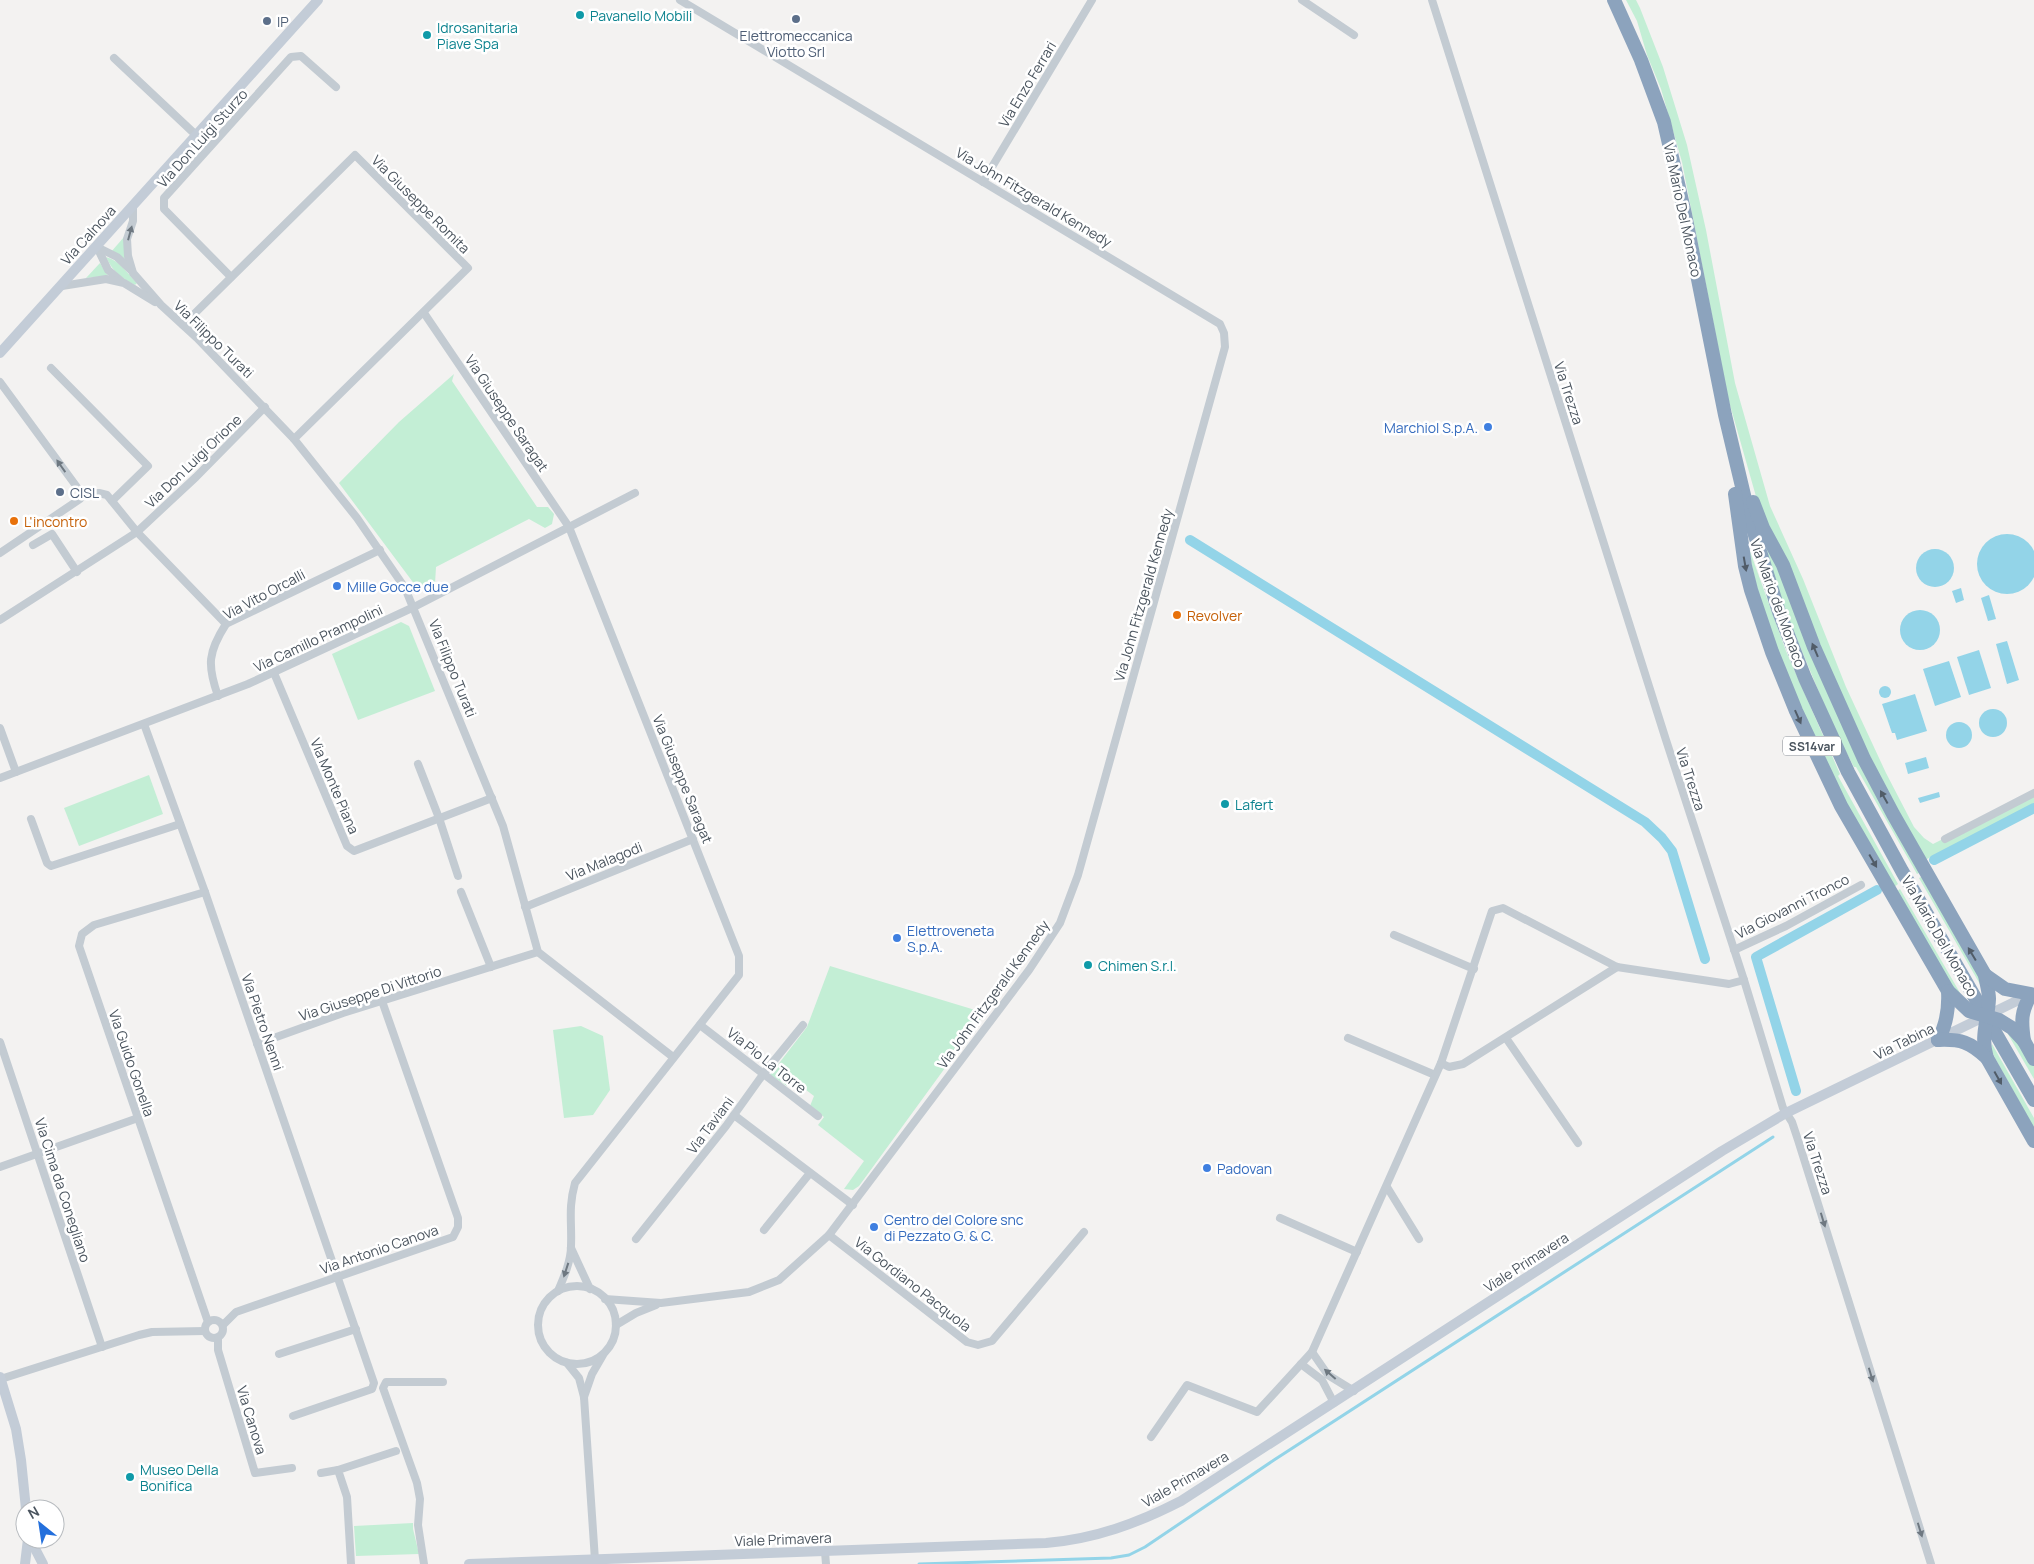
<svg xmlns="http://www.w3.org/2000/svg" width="2034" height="1564" font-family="Manrope,sans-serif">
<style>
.green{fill:#c3eed5}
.water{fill:#93d4e8}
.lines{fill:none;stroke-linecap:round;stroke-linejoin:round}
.stream{stroke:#93d4e8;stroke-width:3}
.canal{stroke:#93d4e8;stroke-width:10}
.street{stroke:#c3cbd2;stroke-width:8}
.secondary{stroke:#c3ccd7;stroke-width:10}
.highway{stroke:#8ca3bd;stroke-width:14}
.oneway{fill:#6e7881}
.oneway2{fill:#515c68}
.culture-dot{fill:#0f9aa8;stroke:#fff;stroke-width:2}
.service-dot{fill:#5c6f8a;stroke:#fff;stroke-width:2}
.shop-dot{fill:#3f7fe0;stroke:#fff;stroke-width:2}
.food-dot{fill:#e8710a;stroke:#fff;stroke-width:2}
.labels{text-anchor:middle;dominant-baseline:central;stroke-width:5;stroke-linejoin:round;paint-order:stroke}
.shield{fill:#fff;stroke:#80878e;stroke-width:1}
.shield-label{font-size:12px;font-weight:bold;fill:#4a545e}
.culture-label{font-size:14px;fill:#0d838f;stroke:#fff;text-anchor:start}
.service-label{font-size:14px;fill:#4e5e75;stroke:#fff;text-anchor:start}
.street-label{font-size:14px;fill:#4a545e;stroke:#fff}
.shop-label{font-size:14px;fill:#366cbe;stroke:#fff;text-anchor:start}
.food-label{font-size:14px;fill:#c56008;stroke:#fff;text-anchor:start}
</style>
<rect width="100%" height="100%" fill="#f3f2f1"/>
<g class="green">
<path d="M1626 0H1636L1640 8 1663 67 1687 145 1706 230 1735 383 1770 506 1803 579 1846 687 1886 773 1914 827 1924 838 1933 844 2034 793V804L1925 860 1881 782 1761 514 1728 398 1682 162 1661 89 1647 55 1637 21Z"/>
<path d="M124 237 125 260 111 252Z"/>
<path d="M106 257C120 261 127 273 137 283L135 285C121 278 113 272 106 257Z"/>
<path d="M100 263 108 276 86 278Z"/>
<path d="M454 374 452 381 537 507H548L554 514 552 524 545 528 529 519 436 567 435 584 425 589 415 585 339 483 399 422Z"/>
<path d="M1765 542 1921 872 1917 874 1856 767H1854C1834 730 1818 690 1802 651 1787 616 1772 580 1765 542Z"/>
<path d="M1747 543 1786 651 1840 774 1838 776 1898 884 1893 888 1828 771 1764 619Z"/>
<path d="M401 622 409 626 435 691 358 720 332 654Z"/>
<path d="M149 775 163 814 79 846 64 808Z"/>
<path d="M1923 876 1978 970 1985 993 1919 878Z"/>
<path d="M1900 889 1967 1005 1958 996 1896 892Z"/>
<path d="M830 966 985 1013 859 1186 853 1190 844 1189 864 1161 818 1125 824 1117 810 1106 814 1096 793 1080 787 1086 770 1075 807 1027Z"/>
<path d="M581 1026 603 1036 610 1090 593 1115 564 1118 553 1030Z"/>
<path d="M2005 1029 2026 1053 2034 1066V1079Z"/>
<path d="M1992 1044 2034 1118V1128L1995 1058 1991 1049Z"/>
<path d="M413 1523V1529L419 1554 356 1556 354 1526Z"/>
</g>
<g class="water">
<circle cx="2007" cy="564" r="30"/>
<circle cx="1935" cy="568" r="19"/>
<path d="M1961 588 1964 600 1956 603 1952 591Z"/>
<path d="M1989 595 1996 619 1988 621 1981 598Z"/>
<circle cx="1920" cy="630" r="20"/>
<path d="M2007 641 2019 680 2007 684 1996 644Z"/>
<path d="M1979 650 1991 688 1969 695 1957 657Z"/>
<path d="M1949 661 1961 697 1935 706 1923 669Z"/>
<circle cx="1885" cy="692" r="6"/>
<path d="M1915 694 1927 731 1897 740 1895 733H1892L1882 704Z"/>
<circle cx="1993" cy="723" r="14"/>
<circle cx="1959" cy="735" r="13"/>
<path d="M1926 757 1929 768 1908 774 1905 763Z"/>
<path d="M1939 792 1940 797 1920 803 1918 798Z"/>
</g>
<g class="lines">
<path class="stream" d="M919 1564 1111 1558 1129 1555 1145 1547 1274 1460 1773 1137"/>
<g class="canal">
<path d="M1190 540 1645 822 1662 838 1672 851 1705 959"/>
<path d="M1934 860 2034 808"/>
<path d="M1796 1091 1756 957 1877 890"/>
</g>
<g class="street">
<path d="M1302 0 1354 35"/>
<path d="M1432 0 1666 740 1744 980 1783 1108 1792 1122 1798 1140 1931 1564"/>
<path d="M114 58 197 136"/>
<path d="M983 182 1092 0"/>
<path d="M133 207V221L127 239 128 256 133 273 161 305 197 338 294 439 357 518 405 588 503 826 538 952 673 1057"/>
<path d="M97 247 108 270 121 281"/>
<path d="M99 248 117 257 132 271"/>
<path d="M231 277 164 209V198L291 57 301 56 336 87"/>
<path d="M62 286 106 279 124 283 155 302"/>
<path d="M424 313 569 527 739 956V975L575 1183C568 1208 572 1222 571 1246 571 1261 564 1277 558 1291"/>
<path d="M183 325 355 155 468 268 294 439"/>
<path d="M51 368 148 466 112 501"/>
<path d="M0 382 82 494 80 499 0 553"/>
<path d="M82 494 99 493 107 495 137 532 226 624"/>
<path d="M33 545 52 534 77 572"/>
<path d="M0 620 137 532 196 477 265 407"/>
<path d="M274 673 347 846 354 851 492 798"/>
<path d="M218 696C207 665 208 652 226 624L380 550"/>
<path d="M144 724 205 892 374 1383 372 1389 293 1416"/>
<path d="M0 728 16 772"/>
<path d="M418 764 439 818 458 876"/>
<path d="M0 778 248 684 414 607 635 493"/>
<path d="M31 819 47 863 51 866 180 824"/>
<path d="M1945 839 2034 793"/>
<path d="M205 892 94 925 82 934 79 946 208 1322"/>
<path d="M461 892 491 967"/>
<path d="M525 907 693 839"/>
<path d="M1394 935 1474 969"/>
<path d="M1734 950 1786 926 1861 885"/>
<path d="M700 1025 818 1116"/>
<path d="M1348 1038 1435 1075"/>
<path d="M1506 1038 1578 1143"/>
<path d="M0 1042 102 1347"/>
<path d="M257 1044 343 1013 538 952"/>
<path d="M1441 1063 1449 1067 1463 1064 1617 967"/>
<path d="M734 1115 853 1205"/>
<path d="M0 1167 138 1118"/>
<path d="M1387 1187 1419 1239"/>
<path d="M1280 1218 1357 1252"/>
<path d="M764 1230 810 1173"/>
<path d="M829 1235 967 1342 978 1345 992 1341 1084 1232"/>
<path d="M636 1239 726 1126 764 1073 803 1025"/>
<path d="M571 1248 590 1289"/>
<circle cx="577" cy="1325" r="39"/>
<path d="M605 1299 661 1303 749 1292 779 1280 829 1235 1029 970 1060 923 1078 875 1225 347 1224 333 1220 324 680 0"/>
<circle cx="214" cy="1329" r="9"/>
<path d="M223 1325 236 1312 453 1237 458 1227V1218L382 1001"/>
<path d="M616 1325 636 1313 656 1305"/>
<path d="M218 1338V1350L255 1473 292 1468"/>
<path d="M1312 1352 1328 1375 1354 1391"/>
<path d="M279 1354 356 1329"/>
<path d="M567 1363 579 1378 584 1397 595 1560"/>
<path d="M1301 1364 1322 1380 1334 1403"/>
<path d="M1 1379 139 1335 152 1332 205 1331"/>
<path d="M584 1397 592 1374 603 1355"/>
<path d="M1151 1437 1187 1385 1257 1412 1312 1352 1441 1063 1492 911 1503 908 1617 967 1729 984 1744 980"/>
<path d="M321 1473 338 1470"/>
<path d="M825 1552 826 1564"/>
<path d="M351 1564 347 1497 338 1470 396 1451"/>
<path d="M424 1564 418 1525 420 1499 417 1483 383 1388 386 1382H443"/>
</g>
<g class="secondary">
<path d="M0 353 318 0"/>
<path d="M0 1377 16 1429 21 1460 26 1509"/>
<path d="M30 1539 43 1564"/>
<path d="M25 1564 28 1539"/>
<path d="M469 1564 1046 1543C1095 1539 1138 1523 1181 1501L1722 1151 1786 1113 2031 994"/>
</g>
<g class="highway">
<path d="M1614 0 1641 60 1664 122 1685 214 1725 415 1749 516 1779 612 1805 678 1848 772 1902 871 2034 1100"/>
<path d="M1735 494 1745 566 1751 590 1772 652 1796 711 1841 806 1948 991C1949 1008 1947 1024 1938 1040"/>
<path d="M1753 502 1763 528 1783 565 1814 647 1864 759 1893 814 1985 975C1986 982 1989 991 1989 999 1988 1021 1980 1036 1987 1058L2034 1141"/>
<path d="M1985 975 2005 989 2031 994C2021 1012 2021 1020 2024 1041"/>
<path d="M1948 991 1969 1011 1999 1020 2012 1028 2024 1041 2034 1059"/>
<path d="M1938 1040C1961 1039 1970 1042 1987 1058"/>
</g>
</g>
<defs><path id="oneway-solid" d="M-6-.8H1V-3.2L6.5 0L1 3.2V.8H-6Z" transform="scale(1.25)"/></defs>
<g class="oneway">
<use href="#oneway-solid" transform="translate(130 233) rotate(-75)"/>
<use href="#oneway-solid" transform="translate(61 466) rotate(-125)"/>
<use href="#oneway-solid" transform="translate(1823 1220) rotate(73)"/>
<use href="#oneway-solid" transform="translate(566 1270) rotate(108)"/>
<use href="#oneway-solid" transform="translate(1330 1374) rotate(-139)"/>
<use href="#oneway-solid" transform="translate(1871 1375) rotate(73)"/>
<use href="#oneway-solid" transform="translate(1920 1530) rotate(73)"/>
</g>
<g class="oneway2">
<use href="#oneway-solid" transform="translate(1745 564) rotate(80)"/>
<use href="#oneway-solid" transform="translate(1815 650) rotate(-113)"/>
<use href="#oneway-solid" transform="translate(1798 717) rotate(66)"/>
<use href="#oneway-solid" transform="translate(1884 797) rotate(-119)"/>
<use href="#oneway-solid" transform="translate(1873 861) rotate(60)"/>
<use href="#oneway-solid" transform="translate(1972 954) rotate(-121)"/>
<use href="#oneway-solid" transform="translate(1998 1078) rotate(61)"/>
</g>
<g class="culture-dot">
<circle cx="580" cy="15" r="5"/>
<circle cx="427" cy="35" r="5"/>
<circle cx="1225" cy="804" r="5"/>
<circle cx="1088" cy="965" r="5"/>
<circle cx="130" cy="1477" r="5"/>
</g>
<g class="service-dot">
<circle cx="796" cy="19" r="5"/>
<circle cx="267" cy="21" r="5"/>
<circle cx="60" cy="492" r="5"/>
</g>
<g class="shop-dot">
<circle cx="1488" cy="427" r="5"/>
<circle cx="337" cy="586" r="5"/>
<circle cx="897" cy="938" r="5"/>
<circle cx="1207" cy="1168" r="5"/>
<circle cx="874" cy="1227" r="5"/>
</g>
<g class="food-dot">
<circle cx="14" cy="521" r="5"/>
<circle cx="1177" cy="615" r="5"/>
</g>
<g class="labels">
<rect class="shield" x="1783" y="736.5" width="58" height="19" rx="4"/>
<g class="shield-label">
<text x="1812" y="746">SS14var</text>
</g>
<g class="culture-label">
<text x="590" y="15">Pavanello Mobili</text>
<text x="437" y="27">Idrosanitaria<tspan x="437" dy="16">Piave Spa</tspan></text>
<text x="1235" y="804">Lafert</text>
<text x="1098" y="965">Chimen S.r.l.</text>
<text x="140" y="1469">Museo Della<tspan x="140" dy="16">Bonifica</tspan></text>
</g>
<g class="service-label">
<text x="277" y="21">IP</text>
<text x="796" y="35" text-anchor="middle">Elettromeccanica<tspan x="796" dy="16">Viotto Srl</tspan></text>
<text x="70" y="492">CISL</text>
</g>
<g class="street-label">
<text transform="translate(1027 84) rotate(-59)">Via Enzo Ferrari</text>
<text transform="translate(202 138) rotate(-48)">Via Don Luigi Sturzo</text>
<text transform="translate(1034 197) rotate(31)">Via John Fitzgerald Kennedy</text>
<text transform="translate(421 204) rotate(45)">Via Giuseppe Romita</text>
<text transform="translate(1683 210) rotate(78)">Via Mario Del Monaco</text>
<text transform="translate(88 235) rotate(-48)">Via Calnova</text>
<text transform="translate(214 339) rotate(44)">Via Filippo Turati</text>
<text transform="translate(1569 393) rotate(72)">Via Trezza</text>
<text transform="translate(507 413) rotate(56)">Via Giuseppe Saragat</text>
<text transform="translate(193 461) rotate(-44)">Via Don Luigi Orione</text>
<text transform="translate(264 594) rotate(-28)">Via Vito Orcalli</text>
<text transform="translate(1143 595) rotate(-74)">Via John Fitzgerald Kennedy</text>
<text transform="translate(1778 603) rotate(70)">Via Mario del Monaco</text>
<text transform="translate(318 638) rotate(-25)">Via Camillo Prampolini</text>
<text transform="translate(453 668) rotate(68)">Via Filippo Turati</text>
<text transform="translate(683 779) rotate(68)">Via Giuseppe Saragat</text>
<text transform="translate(1691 779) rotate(72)">Via Trezza</text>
<text transform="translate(335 786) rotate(67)">Via Monte Piana</text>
<text transform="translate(604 861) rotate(-22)">Via Malagodi</text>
<text transform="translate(1792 906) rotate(-27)">Via Giovanni Tronco</text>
<text transform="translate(1940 936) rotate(60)">Via Mario Del Monaco</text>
<text transform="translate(370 993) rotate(-18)">Via Giuseppe Di Vittorio</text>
<text transform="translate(993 994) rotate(-54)">Via John Fitzgerald Kennedy</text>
<text transform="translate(263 1022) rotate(71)">Via Pietro Nenni</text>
<text transform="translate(1904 1041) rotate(-26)">Via Tabina</text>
<text transform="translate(767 1060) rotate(38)">Via Pio La Torre</text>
<text transform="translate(132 1063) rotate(71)">Via Guido Gonella</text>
<text transform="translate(710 1125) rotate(-53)">Via Taviani</text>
<text transform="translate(1818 1163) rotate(72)">Via Trezza</text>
<text transform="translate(63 1190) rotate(72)">Via Cima da Conegliano</text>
<text transform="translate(379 1249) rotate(-19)">Via Antonio Canova</text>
<text transform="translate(1526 1262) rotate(-33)">Viale Primavera</text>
<text transform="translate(913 1284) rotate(38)">Via Gordiano Pacquola</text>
<text transform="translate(252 1420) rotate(73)">Via Canova</text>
<text transform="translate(1185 1479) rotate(-30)">Viale Primavera</text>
<text transform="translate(783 1539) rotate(-2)">Viale Primavera</text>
</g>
<g class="shop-label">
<text x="1478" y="427" text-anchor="end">Marchiol S.p.A.</text>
<text x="347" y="586">Mille Gocce due</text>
<text x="907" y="930">Elettroveneta<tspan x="907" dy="16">S.p.A.</tspan></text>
<text x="1217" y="1168">Padovan</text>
<text x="884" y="1219">Centro del Colore snc<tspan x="884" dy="16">di Pezzato G. &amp; C.</tspan></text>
</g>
<g class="food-label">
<text x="24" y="521">L'incontro</text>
<text x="1187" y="615">Revolver</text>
</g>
</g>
<g transform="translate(40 1524) rotate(330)"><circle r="24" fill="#ffffff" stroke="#b7bbbf"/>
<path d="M0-4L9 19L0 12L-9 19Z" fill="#236fdc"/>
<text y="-8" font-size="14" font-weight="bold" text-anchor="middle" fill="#4a545e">N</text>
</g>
</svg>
